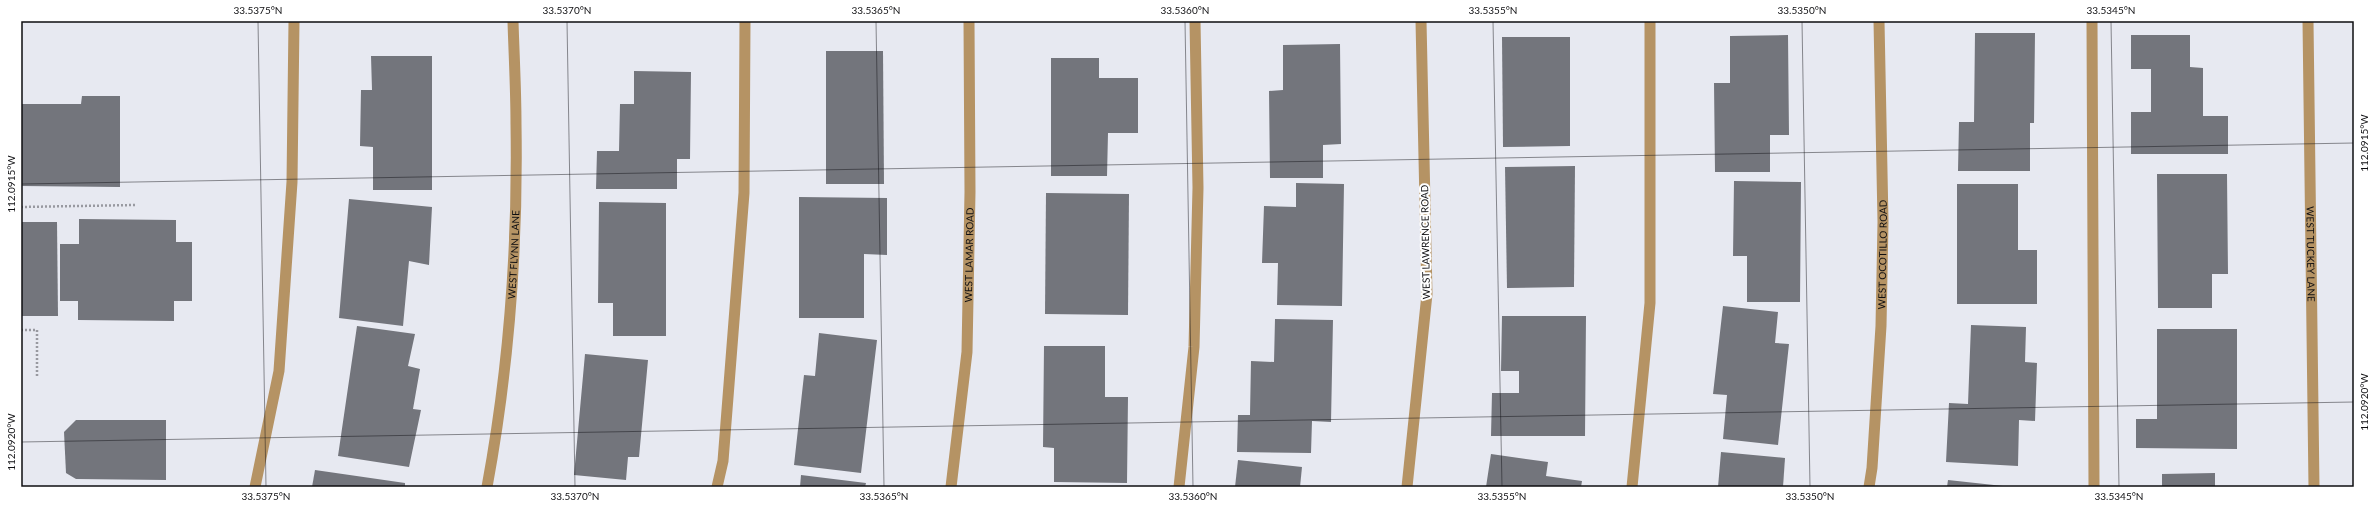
<svg xmlns="http://www.w3.org/2000/svg" width="2375" height="508" font-family="Lato,sans-serif">
<style>
.building{fill:#73757c}
.lines{fill:none;stroke-linecap:round;stroke-linejoin:round}
.path{stroke:#9899a0;stroke-width:2.5;stroke-dasharray:2 2;stroke-linecap:butt}
.service{stroke:#b59364;stroke-width:11}
.minor{stroke:#b59364;stroke-width:11}
.ticks{fill:none;stroke:#0e0e11;stroke-width:1;stroke-opacity:0.45}
.labels{text-anchor:middle;dominant-baseline:central;stroke-width:4;stroke-linejoin:round;paint-order:stroke}
.street-label{font-size:10px;fill:#0e0e11;stroke:#fff}
.neatline{fill:none;stroke:#0e0e11;stroke-width:1.5}
.ticks-label{font-size:10px;text-anchor:middle;fill:#0e0e11}
</style>
<rect width="100%" height="100%" fill="#e7e9f1"/>
<g class="building">
<path d="M1975 33H2035L2034 123H2030V171H1958L1959 122H1974Z"/>
<path d="M1788 35 1789 135H1770V172H1715L1714 83H1730V36Z"/>
<path d="M2131 35H2190V67L2203 68V116H2228V154H2131V112H2151V69H2131Z"/>
<path d="M1502 37H1570V146L1503 147Z"/>
<path d="M1340 44 1341 144 1323 145V178H1270L1269 91 1283 90V45Z"/>
<path d="M826 51H883L884 184H826Z"/>
<path d="M371 56H432V190H373V147L360 146 361 90H372Z"/>
<path d="M1051 58H1099V78H1138V133H1108L1107 176H1051Z"/>
<path d="M634 71 691 72 690 159H677V189H596L597 151H619L620 104H634Z"/>
<path d="M82 96H120V187L21 186V104H81Z"/>
<path d="M1575 166 1574 287 1507 288 1505 167Z"/>
<path d="M2157 174H2227L2228 274H2212V308H2158Z"/>
<path d="M1734 181 1801 182 1800 302H1747V256H1733Z"/>
<path d="M1296 183 1344 184 1342 306 1277 305 1278 263H1262L1264 206 1296 207Z"/>
<path d="M1957 184H2018V250H2037V304H1957Z"/>
<path d="M1046 193 1129 194 1128 315 1045 314Z"/>
<path d="M799 197 887 198V255L864 254V318H799Z"/>
<path d="M349 199 432 207 429 265 409 261 403 326 339 318Z"/>
<path d="M599 202 666 203V336H613V303H598Z"/>
<path d="M79 219 176 220V242H192V301H174V321L78 320V301H60V244H79Z"/>
<path d="M21 222H57L58 316H21Z"/>
<path d="M1723 306 1778 312 1775 343 1789 344 1778 445 1723 439 1727 395 1713 394Z"/>
<path d="M1502 316H1586L1585 436H1491L1492 393H1519V371H1501Z"/>
<path d="M1275 319 1333 320 1331 422 1312 421 1311 453 1237 452 1238 415H1250L1251 361 1274 362Z"/>
<path d="M1971 325 2026 327 2025 362 2037 363 2035 421 2019 420 2018 466 1946 462 1949 403 1968 404Z"/>
<path d="M357 326 415 334 408 366 420 369 413 409 421 410 409 467 338 456Z"/>
<path d="M2157 329H2237V449L2136 448V419H2157Z"/>
<path d="M819 333 877 340 861 473 794 465 804 375 815 376Z"/>
<path d="M1044 346H1105V397H1128L1127 483 1054 482V448L1043 447Z"/>
<path d="M585 354 648 360 639 457H628L626 480 574 475Z"/>
<path d="M76 420H166V480L76 479 66 473 64 432Z"/>
<path d="M1721 452 1785 458 1783 487H1718Z"/>
<path d="M1491 454 1548 462 1546 476 1582 481 1581 487H1486Z"/>
<path d="M1238 460 1302 467 1300 487H1235Z"/>
<path d="M315 470 405 483V487H312Z"/>
<path d="M2215 473V487H2162V474Z"/>
<path d="M801 475 866 483 865 487H800Z"/>
<path d="M1948 480 2003 486V487H1947Z"/>
</g>
<g class="lines">
<g class="path">
<path d="M21 207 135 205"/>
<path d="M21 330H37V376"/>
</g>
<g class="service">
<path d="M2092 21 2094 487"/>
<path d="M255 487 279 371 292 182 294 21"/>
<path d="M717 487 723 461 744 193 745 21"/>
<path d="M1179 487 1194 347 1198 188 1195 21"/>
<path d="M1632 487 1650 303V21"/>
</g>
<g class="minor">
<path id="s1" d="M2308 21 2314 487"/>
<path id="s2" d="M487 487C509 368 518 245 516 124 516 90 514 55 513 21"/>
<path id="s3" d="M951 487 967 352 970 192 969 21"/>
<path d="M1407 487 1427 294 1421 21"/>
<path id="s4" d="M1869 487 1872 468 1881 326 1883 222 1879 21"/>
</g>
</g>
<path class="ticks" d="M258 21 266 487M567 21 575 487M876 21 884 487M1185 21 1193 487M1493 21 1502 487M1802 21 1810 487M2111 21 2119 487M21 184 2354 143M21 442 2354 402"/>
<g class="labels">
<g class="street-label">
<text transform="translate(1425 242) rotate(-91)">WEST LAWRENCE ROAD</text>
<text stroke="none"><textPath href="#s3" startOffset="233">WEST LAMAR ROAD</textPath></text>
<text stroke="none"><textPath href="#s4" startOffset="233">WEST OCOTILLO ROAD</textPath></text>
<text stroke="none"><textPath href="#s1" startOffset="233">WEST TUCKEY LANE</textPath></text>
<text stroke="none"><textPath href="#s2" startOffset="234">WEST FLYNN LANE</textPath></text>
</g>
</g>
<rect width="2375" height="508" fill="none" stroke="#ffffff" stroke-width="44"/>
<rect x="22" y="22" width="2331" height="464" class="neatline"/>
<g class="ticks-label">
<text x="258" y="14">33.5375°N</text>
<text x="567" y="14">33.5370°N</text>
<text x="876" y="14">33.5365°N</text>
<text x="1185" y="14">33.5360°N</text>
<text x="1493" y="14">33.5355°N</text>
<text x="1802" y="14">33.5350°N</text>
<text x="2111" y="14">33.5345°N</text>
<text transform="translate(2364 143) rotate(-90)" y="4">112.0915°W</text>
<text transform="translate(11 184) rotate(-90)" y="4">112.0915°W</text>
<text transform="translate(2364 402) rotate(-90)" y="4">112.0920°W</text>
<text transform="translate(11 442) rotate(-90)" y="4">112.0920°W</text>
<text x="266" y="500">33.5375°N</text>
<text x="575" y="500">33.5370°N</text>
<text x="884" y="500">33.5365°N</text>
<text x="1193" y="500">33.5360°N</text>
<text x="1502" y="500">33.5355°N</text>
<text x="1810" y="500">33.5350°N</text>
<text x="2119" y="500">33.5345°N</text>
</g>
</svg>
